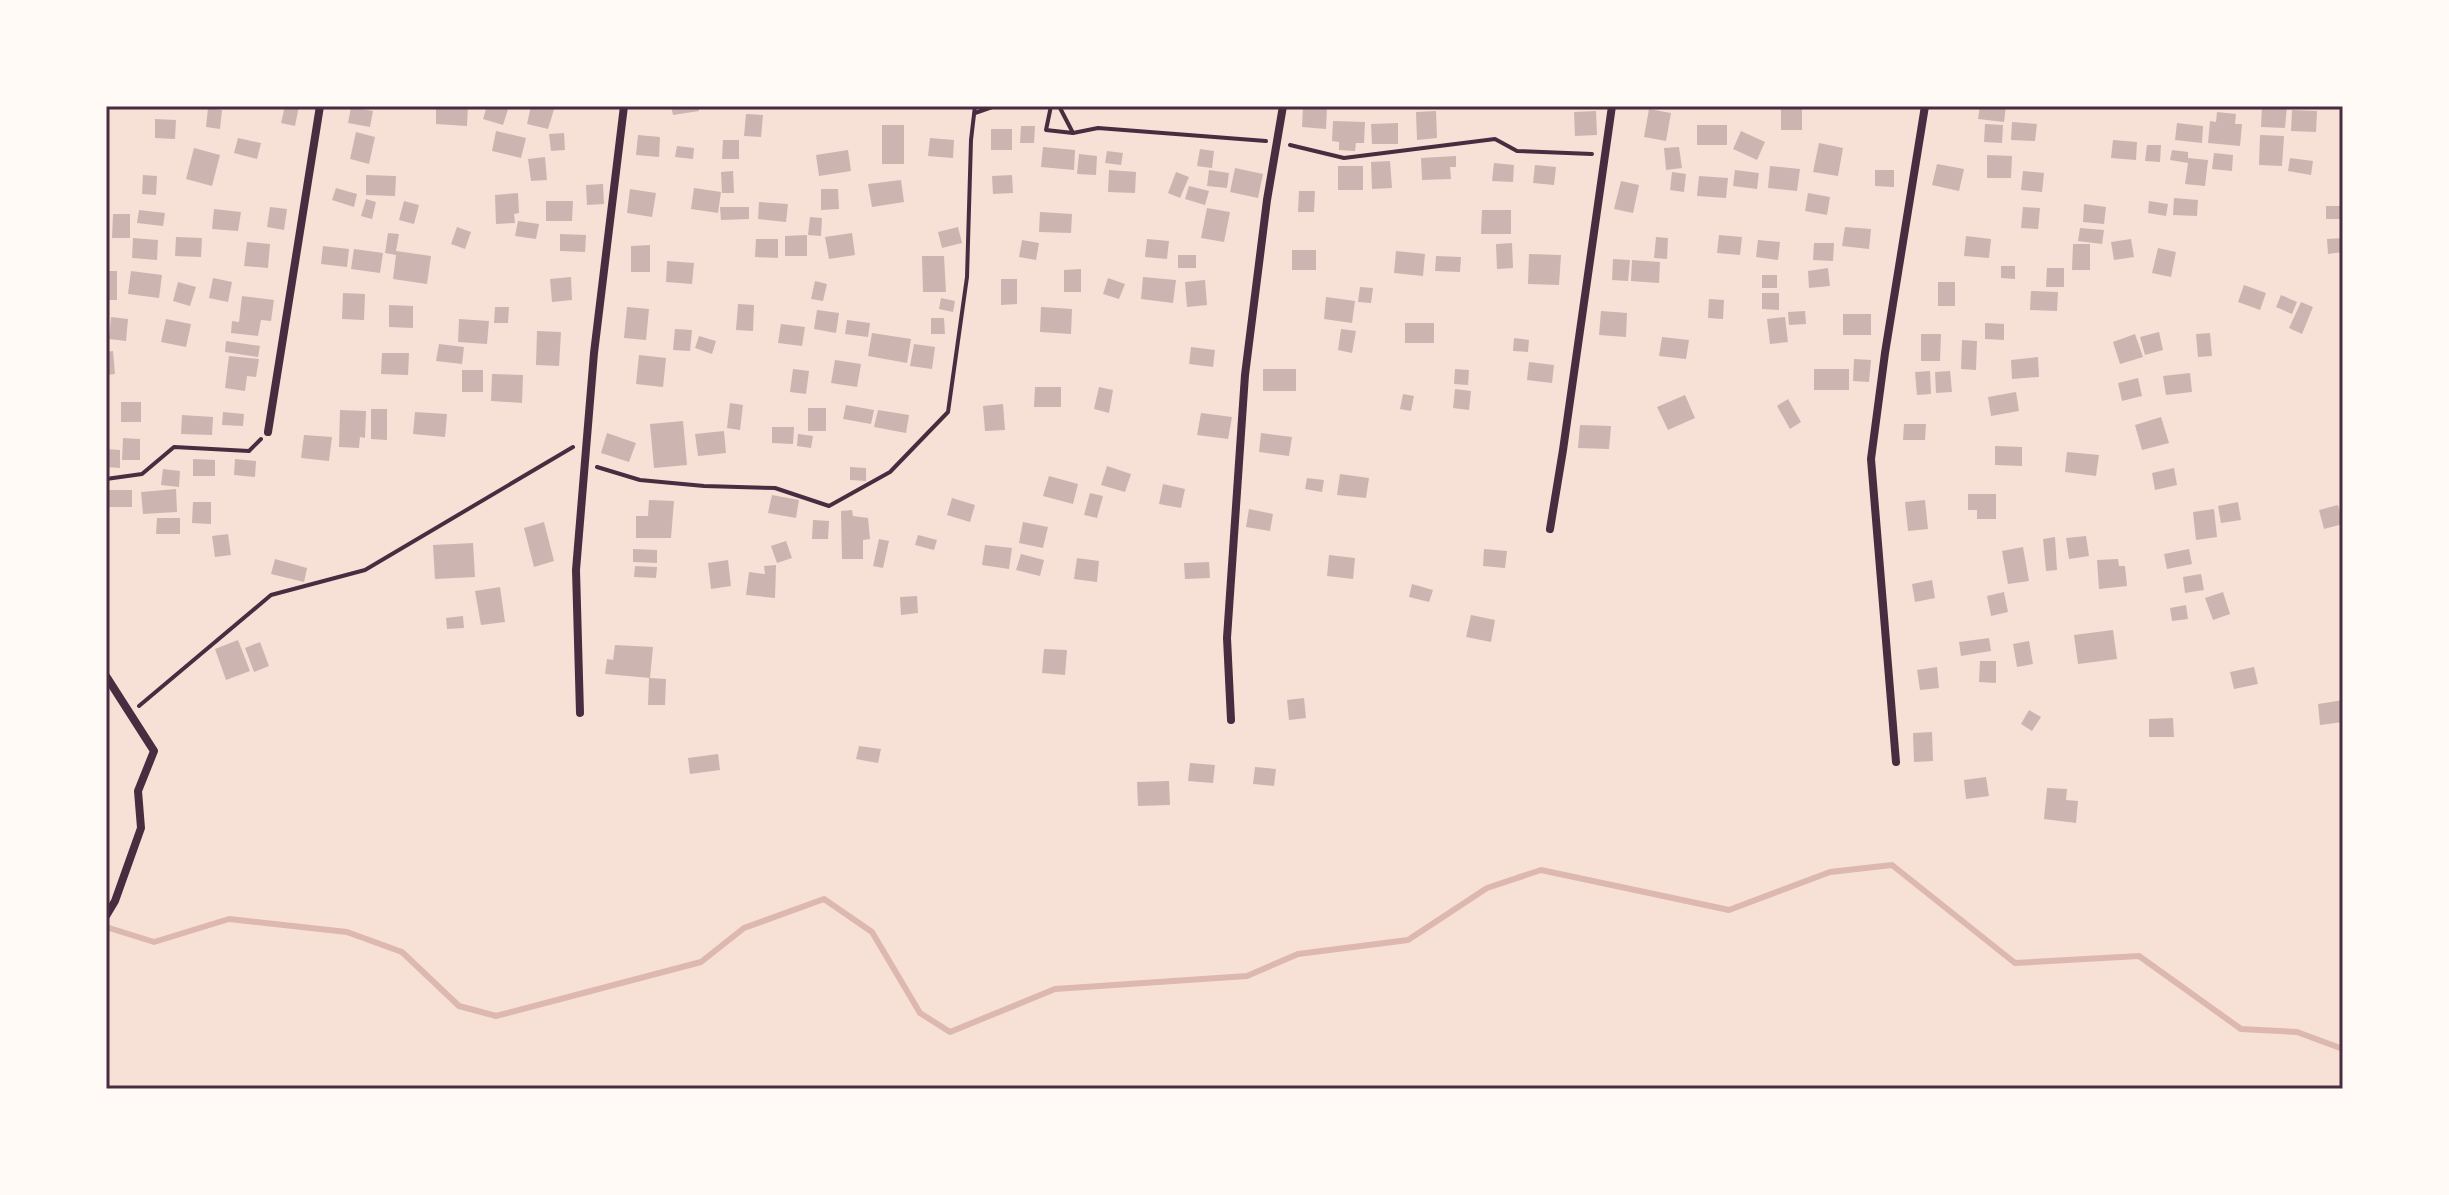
<svg xmlns="http://www.w3.org/2000/svg" width="2449" height="1195" font-family="'DejaVu Sans',sans-serif">
<style>
.lines{fill:none;stroke-linecap:round;stroke-linejoin:round}
.stream{stroke:#dcb8b0;stroke-width:6}
.building{fill:#ccb4b1}
.path{stroke:#4a2c40;stroke-width:4}
.minor{stroke:#4a2c40;stroke-width:8}
.neatline{fill:none;stroke:#4a2c40;stroke-width:3}
</style>
<rect width="100%" height="100%" fill="#f7e1d7"/>
<g class="lines">
<path class="stream" d="M106 927 154 942 229 919 347 932 402 952 459 1006 496 1016 701 962 744 928 824 899 872 932 920 1013 950 1032 1055 989 1247 976 1298 954 1408 940 1487 888 1541 870 1729 910 1830 872 1892 865 2015 963 2139 956 2241 1029 2297 1032 2343 1049"/>
</g>
<g class="building">
<path d="M285 106H299L295 126 281 123Z"/>
<path d="M436 106H468L467 126 436 124Z"/>
<path d="M487 106H509L503 125 483 119Z"/>
<path d="M531 106H555L548 129 527 124Z"/>
<path d="M671 106H698L699 111 673 115Z"/>
<rect x="1781" y="106" width="21" height="24"/>
<path d="M1980 106H2006L2004 122 1978 119Z"/>
<path d="M2262 106H2287L2285 128 2261 127Z"/>
<path d="M351 107 373 111 370 127 348 123Z"/>
<path d="M1303 107 1327 108 1326 129 1302 127Z"/>
<path d="M208 108 222 110 220 129 206 127Z"/>
<path d="M1649 109 1671 113 1666 141 1644 137Z"/>
<path d="M2292 110 2317 111 2316 132 2291 131Z"/>
<path d="M1436 111 1437 138 1417 140 1416 112Z"/>
<path d="M1596 111 1597 135 1575 136 1574 112Z"/>
<path d="M2217 112 2236 114 2235 124H2242L2240 146 2208 143 2210 121 2216 122Z"/>
<path d="M746 114 763 115 761 137 744 136Z"/>
<path d="M155 119 176 120 175 139 155 138Z"/>
<path d="M1333 121 1365 122 1364 143H1356L1355 151 1339 150V142L1332 141Z"/>
<path d="M2012 122 2037 124 2035 141 2011 140Z"/>
<path d="M1398 123V144H1372L1371 124Z"/>
<path d="M2177 123 2203 126 2202 143 2175 140Z"/>
<path d="M1985 124 2003 125 2002 143 1984 142Z"/>
<rect x="882" y="125" width="22" height="39"/>
<rect x="1697" y="125" width="30" height="20"/>
<path d="M1021 126H1035L1034 143H1020Z"/>
<rect x="991" y="129" width="21" height="21"/>
<path d="M496 131 526 138 521 158 492 151Z"/>
<path d="M1741 131 1765 142 1757 160 1733 149Z"/>
<path d="M356 132 375 137 369 164 350 159Z"/>
<path d="M564 133 565 150 551 151 549 134Z"/>
<path d="M638 135 660 137 659 157 636 155Z"/>
<path d="M2260 135 2284 136 2282 166 2259 165Z"/>
<path d="M238 138 261 143 257 159 234 153Z"/>
<path d="M930 138 954 140 953 158 928 156Z"/>
<path d="M723 140H739V159H722Z"/>
<path d="M2113 140 2137 142 2136 160 2111 158Z"/>
<path d="M1819 143 1843 148 1838 176 1813 172Z"/>
<path d="M2147 145H2161L2160 162 2145 161Z"/>
<path d="M677 146 694 148 693 159 675 157Z"/>
<path d="M1043 147 1075 150 1074 170 1041 167Z"/>
<path d="M1679 147 1682 168 1666 170 1664 148Z"/>
<path d="M194 148 220 155 212 186 186 179Z"/>
<path d="M1200 149 1214 151 1212 168 1197 166Z"/>
<path d="M848 150 851 171 819 176 816 155Z"/>
<path d="M2172 150 2188 152V158L2208 160 2205 186 2185 184 2188 163 2170 160Z"/>
<path d="M1107 151 1123 153 1121 165 1105 163Z"/>
<path d="M2214 153 2233 155 2232 171 2212 169Z"/>
<path d="M1079 154 1097 156 1096 175 1077 174Z"/>
<path d="M1987 155 2012 156 2011 178H1987Z"/>
<path d="M1456 156V167H1450L1451 179 1422 180 1421 158Z"/>
<path d="M545 157 547 180 531 181 528 159Z"/>
<path d="M2290 158 2313 161 2311 175 2288 171Z"/>
<path d="M1390 161 1392 188 1372 189 1371 162Z"/>
<path d="M1494 163 1514 165 1513 182 1492 181Z"/>
<path d="M1937 164 1964 169 1959 191 1932 185Z"/>
<path d="M1535 165 1556 167 1554 185 1533 183Z"/>
<rect x="1338" y="166" width="25" height="24"/>
<path d="M1770 166 1800 169 1797 191 1768 188Z"/>
<path d="M1235 168 1263 174 1258 198 1230 192Z"/>
<path d="M1109 170 1136 172 1135 193 1108 192Z"/>
<path d="M1209 170 1229 173 1227 188 1207 186Z"/>
<path d="M1735 170 1759 173 1757 189 1733 186Z"/>
<path d="M1875 170H1894V187L1875 186Z"/>
<path d="M733 171 734 193H722L721 172Z"/>
<path d="M2023 171 2044 173 2042 192 2021 190Z"/>
<path d="M1176 172 1189 177 1180 198 1168 193Z"/>
<path d="M1672 172 1686 174 1684 192 1670 190Z"/>
<path d="M143 175 157 176 156 195 142 194Z"/>
<path d="M366 175 396 176 395 196 366 195Z"/>
<path d="M1012 175 1013 193 993 194 992 176Z"/>
<path d="M1699 176 1728 178 1726 198 1697 196Z"/>
<path d="M901 180 904 202 872 207 868 184Z"/>
<path d="M1621 181 1639 185 1633 213 1614 209Z"/>
<path d="M603 184 604 204 587 205 586 185Z"/>
<path d="M1189 186 1209 191 1205 205 1185 199Z"/>
<path d="M336 188 357 194 354 207 332 200Z"/>
<path d="M694 188 721 192 718 213 691 209Z"/>
<path d="M630 189 656 193 652 217 627 213Z"/>
<path d="M821 189H838L839 209 821 210Z"/>
<path d="M1299 191H1315L1314 212H1298Z"/>
<path d="M518 193 519 213 514 214 515 223 496 224 495 195Z"/>
<path d="M1808 193 1830 197 1827 215 1805 211Z"/>
<path d="M2174 198 2198 200 2197 216 2173 215Z"/>
<path d="M366 199 376 202 372 219 361 216Z"/>
<path d="M404 201 419 205 414 224 399 220Z"/>
<path d="M546 201H573L572 221H546Z"/>
<path d="M2149 201 2168 204 2166 216 2148 213Z"/>
<path d="M759 202 788 204 786 222 758 219Z"/>
<path d="M2084 204 2106 207 2104 224 2083 222Z"/>
<rect x="2326" y="206" width="17" height="13"/>
<path d="M270 207 287 209 284 230 267 227Z"/>
<path d="M720 207H749V219L721 220Z"/>
<path d="M2023 207 2040 208 2038 229 2021 228Z"/>
<path d="M1207 208 1230 212 1224 242 1201 238Z"/>
<path d="M214 209 241 212 238 231 212 229Z"/>
<path d="M139 210 165 213 163 226 137 223Z"/>
<path d="M1482 210H1511V234H1481Z"/>
<path d="M1040 212 1072 214 1071 233 1039 232Z"/>
<path d="M113 214H130V238H112Z"/>
<path d="M810 217 822 218 821 236 808 235Z"/>
<path d="M518 221 539 224 536 239 515 236Z"/>
<path d="M457 227 471 232 465 249 451 244Z"/>
<path d="M958 227 962 243 942 248 938 232Z"/>
<path d="M1845 227 1871 229 1869 249 1842 246Z"/>
<path d="M2080 228 2104 230 2102 244 2078 241Z"/>
<path d="M388 233 399 234 396 251 431 256 427 284 393 279 396 255 385 253Z"/>
<path d="M852 233 855 255 829 259 825 237Z"/>
<path d="M560 234 586 235 585 252 560 251Z"/>
<path d="M807 235V256H785V236Z"/>
<path d="M1719 235 1742 237 1740 255 1717 253Z"/>
<path d="M1966 236 1991 239 1989 258 1964 256Z"/>
<path d="M176 237 202 238 201 257 175 256Z"/>
<path d="M1656 237 1668 238 1667 259 1654 258Z"/>
<path d="M133 238 158 240 157 260 132 258Z"/>
<path d="M2343 238V252L2328 254 2327 239Z"/>
<path d="M756 239H778V258L755 257Z"/>
<path d="M1147 239 1169 241 1167 259 1145 257Z"/>
<path d="M2131 239 2134 257 2114 260 2111 242Z"/>
<path d="M1022 240 1039 243 1036 260 1019 257Z"/>
<path d="M1758 240 1780 242 1778 260 1756 257Z"/>
<path d="M247 242 270 244 268 268 244 266Z"/>
<path d="M1512 243 1513 268 1497 269 1496 244Z"/>
<path d="M1814 243H1834L1833 261 1813 260Z"/>
<path d="M2073 244H2090V270H2072Z"/>
<path d="M650 245V272H631V246Z"/>
<path d="M323 246 349 249 347 267 321 264Z"/>
<path d="M2158 248 2176 252 2171 277 2152 273Z"/>
<path d="M354 249 383 253 380 273 351 269Z"/>
<rect x="1292" y="250" width="24" height="20"/>
<path d="M1396 251 1425 254 1423 276 1394 273Z"/>
<path d="M1529 254 1561 255 1559 285 1528 284Z"/>
<rect x="1178" y="255" width="18" height="13"/>
<path d="M922 256H944L946 292H923Z"/>
<path d="M1436 256 1461 257 1460 272 1435 271Z"/>
<path d="M1613 259 1630 260 1628 281 1612 280Z"/>
<path d="M1632 260 1660 262 1659 283 1631 281Z"/>
<path d="M667 261 694 263 692 284 666 282Z"/>
<path d="M2001 266H2015V279L2001 278Z"/>
<path d="M1828 268 1830 286 1809 288 1808 271Z"/>
<path d="M2047 268H2064V287H2046Z"/>
<path d="M1081 269V292H1064V270Z"/>
<rect x="106" y="271" width="11" height="29"/>
<path d="M131 271 162 275 159 298 128 294Z"/>
<rect x="1762" y="275" width="15" height="13"/>
<path d="M571 277 572 300 552 302 550 279Z"/>
<path d="M1143 277 1176 280 1173 303 1141 299Z"/>
<path d="M213 278 232 282 228 302 209 298Z"/>
<path d="M1108 278 1125 284 1119 299 1103 294Z"/>
<path d="M1001 279H1017V304L1001 305Z"/>
<path d="M1205 280 1207 305 1187 307 1185 282Z"/>
<path d="M815 281 827 284 823 301 811 299Z"/>
<path d="M178 282 196 287 190 306 173 301Z"/>
<rect x="1938" y="282" width="17" height="24"/>
<path d="M2244 285 2266 293 2260 310 2238 302Z"/>
<path d="M1360 287 1373 288 1371 303 1358 302Z"/>
<path d="M2031 291 2058 292 2057 311 2030 310Z"/>
<path d="M343 293 365 294 364 320 342 319Z"/>
<path d="M1762 293H1779V310L1762 309Z"/>
<path d="M2281 295 2297 302 2292 314 2276 307Z"/>
<path d="M242 296 274 300 271 321 261 320 258 336 231 333 232 321 239 322Z"/>
<path d="M1326 297 1355 301 1352 323 1324 319Z"/>
<path d="M941 298 955 301 953 312 939 309Z"/>
<path d="M1709 299 1724 300 1723 319 1708 318Z"/>
<path d="M2301 302 2313 307 2302 334 2289 328Z"/>
<path d="M738 304 754 305 753 331 736 330Z"/>
<path d="M389 305 413 306V328L389 327Z"/>
<path d="M495 307H509L508 323H494Z"/>
<path d="M627 307 649 309 646 340 624 338Z"/>
<path d="M1041 307 1072 309 1071 334 1040 332Z"/>
<path d="M817 310 839 313 836 333 814 329Z"/>
<path d="M1601 311 1627 313 1626 337 1599 335Z"/>
<path d="M1805 311 1806 324 1789 325 1788 312Z"/>
<rect x="1843" y="314" width="28" height="21"/>
<path d="M111 317 128 319 126 341 109 339Z"/>
<path d="M1785 317 1788 342 1770 344 1767 319Z"/>
<path d="M931 318H944L945 334H931Z"/>
<path d="M166 319 191 324 186 347 161 342Z"/>
<path d="M459 319 489 321 487 344 458 342Z"/>
<path d="M847 320 870 323 868 337 845 334Z"/>
<rect x="1405" y="323" width="29" height="20"/>
<path d="M1985 323 2004 324V340L1985 339Z"/>
<path d="M781 324 805 327 802 346 778 343Z"/>
<path d="M675 329 692 330 690 351 673 350Z"/>
<path d="M1341 329 1356 331 1352 353 1338 350Z"/>
<path d="M537 331 561 332 559 366 536 365Z"/>
<path d="M2159 332 2163 350 2145 355 2140 337Z"/>
<path d="M872 333 911 339 907 363 868 356Z"/>
<path d="M2210 333 2212 356 2198 357 2196 334Z"/>
<path d="M1921 334H1941L1940 361H1921Z"/>
<path d="M2135 334 2143 357 2120 364 2113 342Z"/>
<path d="M699 336 716 341 712 354 695 348Z"/>
<path d="M1662 337 1689 340 1686 359 1659 356Z"/>
<path d="M1514 338 1529 340 1528 352 1513 351Z"/>
<path d="M1962 340 1977 341 1976 370 1961 369Z"/>
<path d="M226 341 260 346 258 357 225 352Z"/>
<path d="M439 344 464 347 462 364 436 361Z"/>
<path d="M914 344 935 347 932 369 910 366Z"/>
<path d="M1191 347 1215 350 1213 367 1189 364Z"/>
<path d="M113 351 115 374 106 375V352Z"/>
<path d="M382 353H409L408 375 381 374Z"/>
<path d="M639 355 666 358 663 387 636 384Z"/>
<path d="M229 356 259 359 256 377 247 376 245 391 225 388Z"/>
<path d="M2038 357 2039 377 2012 379 2011 360Z"/>
<path d="M1854 359 1871 360 1869 382 1853 381Z"/>
<path d="M835 360 861 364 857 387 831 383Z"/>
<path d="M1529 362 1554 365 1552 383 1527 380Z"/>
<path d="M793 369 809 371 806 394 790 392Z"/>
<rect x="1263" y="369" width="33" height="22"/>
<path d="M1455 369 1469 370 1468 385 1454 384Z"/>
<rect x="1814" y="369" width="35" height="21"/>
<rect x="462" y="370" width="21" height="22"/>
<path d="M1930 371 1931 394 1917 395 1915 372Z"/>
<path d="M1950 371 1952 392 1936 393 1935 372Z"/>
<path d="M2190 373 2192 392 2166 395 2163 376Z"/>
<path d="M492 374 523 375 522 403 491 401Z"/>
<path d="M2138 378 2142 396 2122 401 2118 383Z"/>
<path d="M1035 387H1061V407H1034Z"/>
<path d="M1099 387 1113 390 1109 413 1094 409Z"/>
<path d="M1455 389 1471 391 1469 410 1453 408Z"/>
<path d="M2016 392 2019 411 1991 416 1988 397Z"/>
<path d="M1403 394 1414 396 1411 411 1400 409Z"/>
<path d="M1685 395 1695 418 1668 430 1657 407Z"/>
<path d="M1788 399 1801 422 1790 429 1777 406Z"/>
<rect x="121" y="402" width="20" height="20"/>
<path d="M730 403 743 405 740 430 727 428Z"/>
<path d="M1003 404 1005 430 985 431 983 406Z"/>
<path d="M846 405 874 410 871 424 843 419Z"/>
<rect x="808" y="408" width="18" height="23"/>
<path d="M371 409H387V440L371 439Z"/>
<path d="M340 410 366 411 365 438 360 437 359 448 339 447Z"/>
<path d="M878 410 909 415 906 433 874 427Z"/>
<path d="M223 412 244 414 243 426 222 425Z"/>
<path d="M415 412 447 414 445 437 413 434Z"/>
<path d="M1201 413 1232 417 1228 439 1197 435Z"/>
<path d="M182 415 213 417 212 435 181 434Z"/>
<path d="M2161 417 2169 443 2142 450 2135 425Z"/>
<path d="M683 421 687 465 654 468 650 424Z"/>
<path d="M1904 424H1926L1925 440H1903Z"/>
<path d="M1580 425 1611 426 1609 449 1578 448Z"/>
<path d="M772 427H794L793 444 772 443Z"/>
<path d="M724 431 726 453 698 456 695 434Z"/>
<path d="M607 433 636 443 629 462 601 453Z"/>
<path d="M1261 433 1292 437 1289 456 1259 452Z"/>
<path d="M798 434 813 436 811 448 797 446Z"/>
<path d="M304 435 332 437 329 461 301 458Z"/>
<path d="M123 438 140 439V460H122Z"/>
<path d="M1995 446 2022 447V466L1995 465Z"/>
<path d="M106 449 120 450V468L106 467Z"/>
<path d="M2067 452 2099 455 2096 476 2065 472Z"/>
<path d="M193 459 215 460V476H193Z"/>
<path d="M235 459 256 461 255 477 234 475Z"/>
<path d="M1107 466 1131 474 1125 492 1101 485Z"/>
<path d="M850 467 866 468V481L850 480Z"/>
<path d="M2174 468 2177 485 2155 490 2152 473Z"/>
<path d="M163 469 180 471 179 487 161 485Z"/>
<path d="M1340 474 1369 478 1366 498 1337 495Z"/>
<path d="M1049 476 1078 484 1073 504 1043 496Z"/>
<path d="M1307 478 1324 480 1322 492 1305 489Z"/>
<path d="M1163 484 1185 489 1181 508 1159 504Z"/>
<path d="M176 489 177 512 143 514 141 492Z"/>
<rect x="106" y="490" width="26" height="17"/>
<path d="M1090 493 1103 496 1097 518 1084 515Z"/>
<path d="M1968 494H1996V519H1977V510H1968Z"/>
<path d="M772 495 799 500 796 518 768 513Z"/>
<path d="M952 498 975 505 970 522 947 515Z"/>
<path d="M649 500 674 501 671 538H636V516H648Z"/>
<path d="M1925 500 1928 529 1908 531 1905 502Z"/>
<path d="M193 502H211V524L192 523Z"/>
<path d="M2238 502 2241 520 2221 523 2218 506Z"/>
<path d="M2338 505 2343 524 2324 529 2319 510Z"/>
<path d="M1249 509 1273 514 1270 531 1246 527Z"/>
<path d="M2214 509 2217 537 2196 540 2193 512Z"/>
<path d="M852 510 853 516 868 518 870 539 863 540V559H842L841 511Z"/>
<path d="M157 518H180V534H156Z"/>
<path d="M813 520 829 521 828 539H812Z"/>
<path d="M544 522 554 561 534 567 524 528Z"/>
<path d="M1023 522 1048 527 1043 548 1019 543Z"/>
<path d="M228 534 231 555 215 557 212 536Z"/>
<path d="M918 535 937 540 934 550 915 545Z"/>
<path d="M2086 536 2089 556 2069 559 2066 538Z"/>
<path d="M2055 537 2057 570 2046 571 2043 539Z"/>
<path d="M879 539 889 541 883 568 873 566Z"/>
<path d="M786 541 792 558 777 563 771 546Z"/>
<path d="M473 543 475 577 435 579 433 545Z"/>
<path d="M985 545 1012 548 1009 569 982 565Z"/>
<path d="M2023 547 2029 581 2008 584 2002 551Z"/>
<path d="M633 549 657 550V563L633 562Z"/>
<path d="M1484 549 1507 551 1505 568 1483 566Z"/>
<path d="M2189 549 2192 564 2167 569 2164 554Z"/>
<path d="M1021 554 1044 560 1040 576 1016 570Z"/>
<path d="M1329 555 1355 558 1353 579 1327 576Z"/>
<path d="M1077 558 1099 561 1097 582 1074 579Z"/>
<path d="M275 559 307 568 304 582 271 574Z"/>
<path d="M2118 559 2119 566H2125L2127 586 2099 589 2097 560Z"/>
<path d="M728 560 731 586 711 589 708 563Z"/>
<path d="M1209 562 1210 578 1185 579 1184 563Z"/>
<path d="M776 565 775 598 746 595 749 572 765 574 764 566Z"/>
<path d="M635 566 657 567 656 578 634 577Z"/>
<path d="M2201 574 2204 590 2185 593 2183 577Z"/>
<path d="M1932 580 1935 598 1915 602 1912 584Z"/>
<path d="M1412 584 1433 590 1429 602 1409 597Z"/>
<path d="M500 587 505 622 481 625 475 591Z"/>
<path d="M2004 592 2008 612 1991 616 1987 596Z"/>
<path d="M2223 592 2230 614 2213 620 2205 598Z"/>
<path d="M917 596 918 613 901 615 900 597Z"/>
<path d="M2186 605 2188 619 2172 621 2170 608Z"/>
<path d="M1471 615 1495 620 1491 642 1466 637Z"/>
<path d="M463 616 464 628 447 629 446 618Z"/>
<path d="M2113 630 2117 659 2078 664 2074 635Z"/>
<path d="M1989 638 1991 651 1961 656 1959 642Z"/>
<path d="M238 640 250 671 226 680 215 649Z"/>
<path d="M2029 641 2033 664 2017 667 2013 644Z"/>
<path d="M260 642 269 666 254 672 245 648Z"/>
<path d="M615 645 653 647 650 678 605 674 607 659 613 660Z"/>
<path d="M1044 649 1067 650 1065 675 1042 673Z"/>
<path d="M1980 661H1996V683L1979 682Z"/>
<path d="M1937 667 1939 688 1920 690 1917 670Z"/>
<path d="M2254 667 2258 684 2234 689 2230 672Z"/>
<path d="M649 678 666 679 665 705H648Z"/>
<path d="M1304 698 1306 718 1289 720 1287 700Z"/>
<path d="M2343 700V722L2320 725 2318 704Z"/>
<path d="M2029 710 2041 717 2032 731 2021 724Z"/>
<path d="M2173 718 2174 737H2149V719Z"/>
<path d="M1932 732 1933 761 1914 762 1913 733Z"/>
<path d="M859 746 881 749 878 763 856 759Z"/>
<path d="M718 754 720 770 690 774 688 758Z"/>
<path d="M1190 763 1215 765 1213 783 1188 781Z"/>
<path d="M1255 767 1276 769 1274 786 1253 784Z"/>
<path d="M1986 777 1989 796 1966 799 1964 780Z"/>
<path d="M1169 781 1170 805 1138 806 1137 782Z"/>
<path d="M2047 788 2067 789 2066 800 2078 801 2076 823 2044 819Z"/>
</g>
<g class="lines">
<g class="path">
<path d="M1051 106 1046 130 1073 133 1098 128 1266 141"/>
<path d="M1059 106 1073 133"/>
<path d="M975 113 995 106"/>
<path d="M1290 145 1344 158 1495 139 1517 151 1592 154"/>
<path d="M597 467 640 480 704 486 775 488 829 506 890 472 948 412 967 277 971 140 975 106"/>
<path d="M106 479 142 474 174 447 249 451 261 439"/>
<path d="M139 706 271 595 365 570 573 447"/>
</g>
<g class="minor">
<path d="M268 432 320 106"/>
<path d="M1550 529 1563 450 1612 106"/>
<path d="M106 676 154 751 138 791 141 828 115 901 106 916"/>
<path d="M580 713 576 570 594 353 624 106"/>
<path d="M1231 720 1227 638 1245 375 1267 200 1283 106"/>
<path d="M1896 762 1871 459 1885 353 1925 106"/>
</g>
</g>
<rect width="2449" height="1195" fill="none" stroke="#fffaf5" stroke-width="216"/>
<rect x="108" y="108" width="2233" height="979" class="neatline"/>
</svg>
